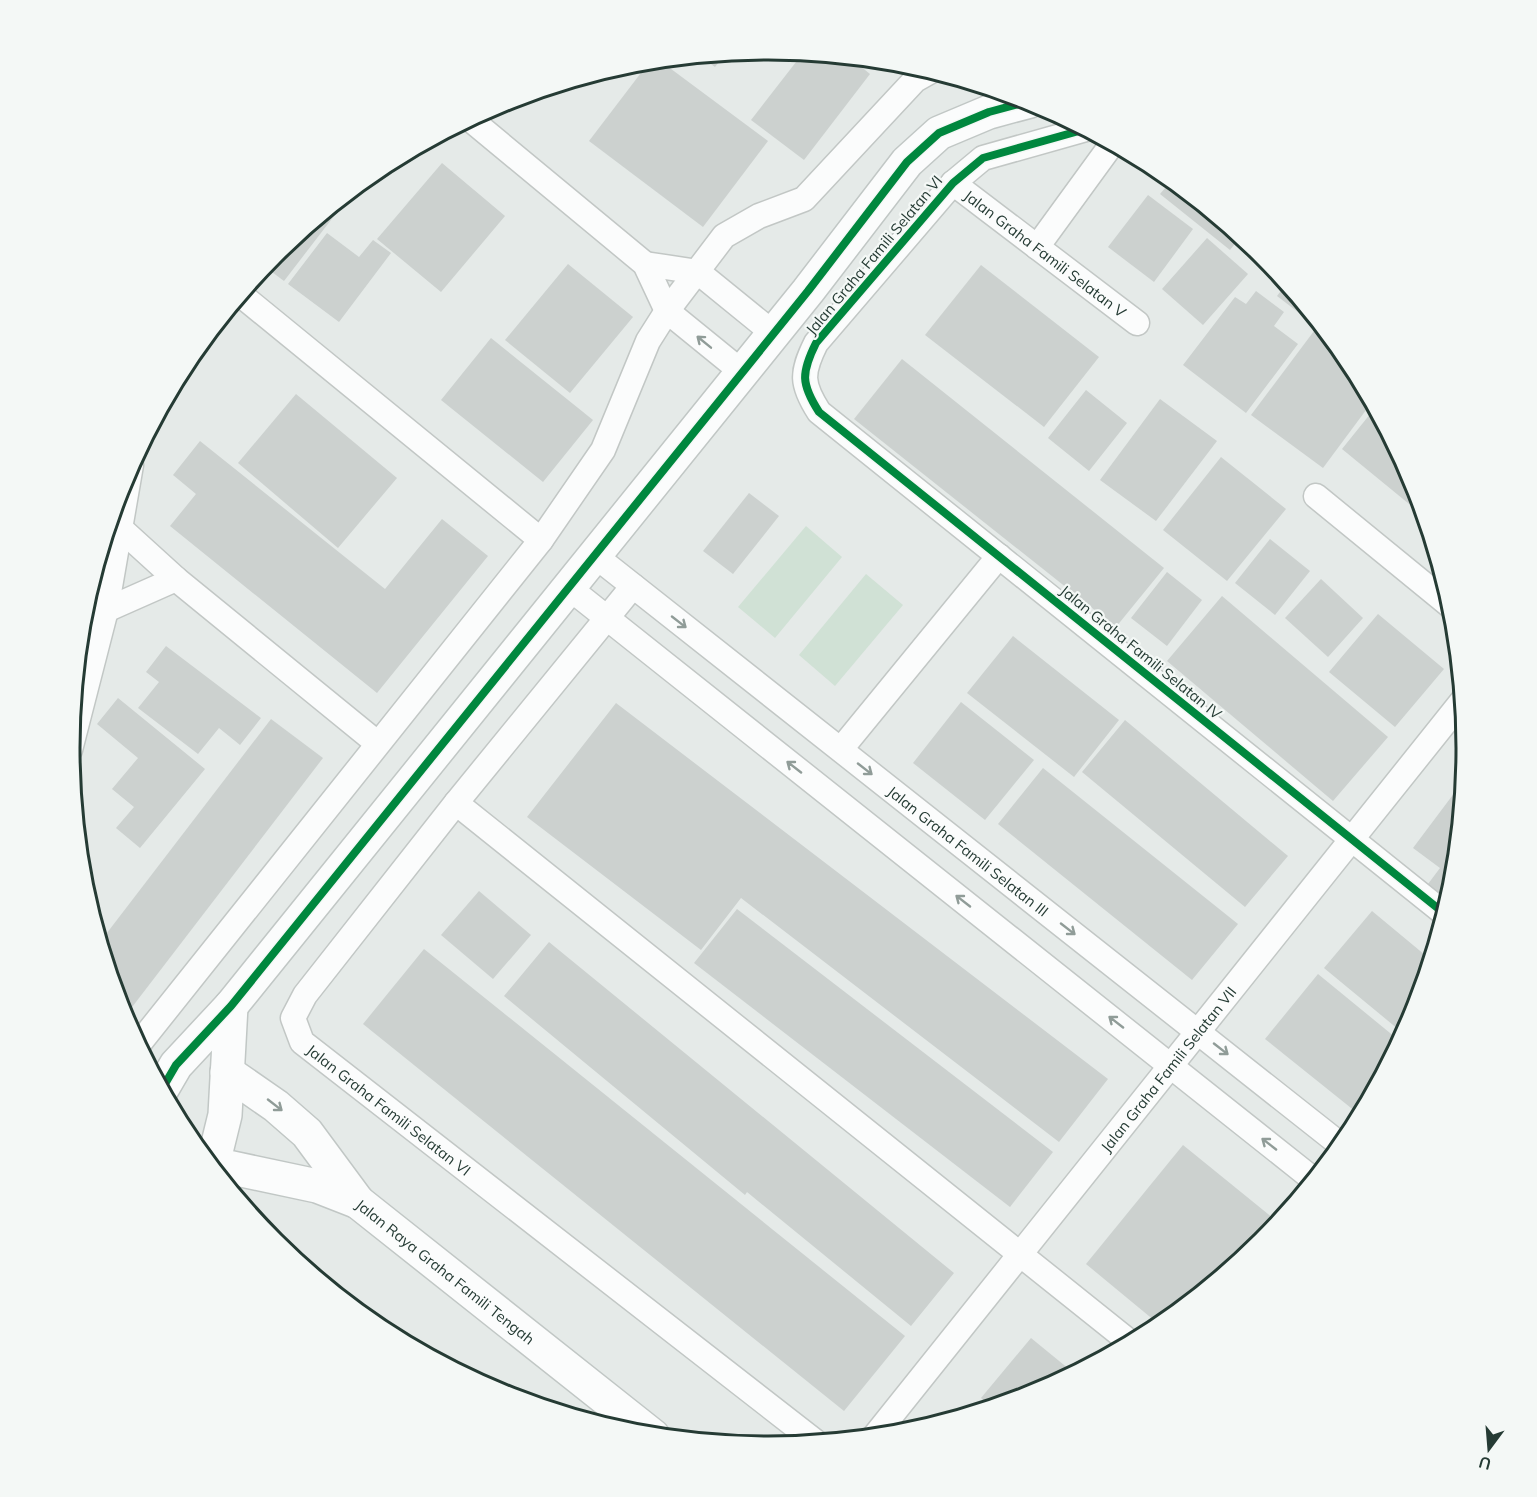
<svg xmlns="http://www.w3.org/2000/svg" width="1537" height="1497" font-family="Mulish,sans-serif">
<style>
.green{fill:#d0e1d5}
.building{fill:#ccd1cf}
.lines{fill:none;stroke-linecap:round;stroke-linejoin:round}
.street-casing{stroke:#c2c7c5;stroke-width:27}
.secondary-casing{stroke:#c1c7c5;stroke-width:36}
.street{stroke:#fbfcfc;stroke-width:24}
.secondary{stroke:#fbfcfc;stroke-width:33}
.cycleway-casing{stroke:#f4f8f6;stroke-width:11}
.cycleway{stroke:#00873e;stroke-width:8}
.oneway{stroke:#909c98}
.labels{text-anchor:middle;dominant-baseline:central;stroke-width:4.5;stroke-linejoin:round;paint-order:stroke}
.street-label{font-size:15px;fill:#253b34;stroke:#f4f8f6}
.rim{fill:none;stroke:#253b34;stroke-width:3}
</style>
<rect width="100%" height="100%" fill="#e5eae8"/>
<g class="green">
<path d="M806 526 842 557 775 638 738 607Z"/>
<path d="M866 574 903 605 835 686 799 655Z"/>
</g>
<g class="building">
<path d="M803 53 849 57 870 74 804 160 751 120Z"/>
<path d="M725 54 715 67 700 56 709 55Z"/>
<path d="M659 60 768 141 703 227 589 141 650 61Z"/>
<path d="M442 163 505 216 441 292 377 239Z"/>
<path d="M1172 180 1241 236 1230 250 1160 194Z"/>
<path d="M1148 195 1193 229 1154 282 1108 247Z"/>
<path d="M327 211 334 216 284 281 264 266 274 254Z"/>
<path d="M327 233 359 257 373 240 391 253 339 322 288 284Z"/>
<path d="M1207 238 1248 274 1203 325 1162 289Z"/>
<path d="M568 264 633 317 570 393 505 340Z"/>
<path d="M981 265 1099 357 1044 427 925 335Z"/>
<path d="M1287 283 1329 335H1328L1277 296Z"/>
<path d="M1256 291 1284 312 1274 326 1298 344 1246 413 1183 365 1235 297 1246 304Z"/>
<path d="M1314 331 1346 356 1372 402 1323 468 1251 415Z"/>
<path d="M491 338 593 420 543 482 441 400Z"/>
<path d="M902 359 1164 568 1116 627 854 419Z"/>
<path d="M1086 390 1127 423 1089 471 1048 438Z"/>
<path d="M296 394 397 478 338 548 238 463Z"/>
<path d="M1160 399 1217 441 1156 521 1100 480Z"/>
<path d="M1375 408 1414 481 1425 517 1342 449Z"/>
<path d="M200 441 385 589 442 519 488 556 377 693 170 526 196 494 173 475Z"/>
<path d="M1221 457 1286 509 1227 581 1163 530Z"/>
<path d="M749 493 779 516 733 574 703 551Z"/>
<path d="M1270 539 1310 571 1275 615 1235 583Z"/>
<path d="M1167 572 1202 600 1167 646 1131 618Z"/>
<path d="M1321 579 1363 618 1328 657 1285 618Z"/>
<path d="M1222 596 1388 737 1333 801 1167 661Z"/>
<path d="M1378 614 1444 669 1395 727 1329 672Z"/>
<path d="M1013 636 1119 720 1074 777 967 693Z"/>
<path d="M166 646 261 718 240 745 219 728 198 754 138 708 159 682 146 672Z"/>
<path d="M118 698 205 769 140 848 116 828 134 807 112 789 138 758 97 724Z"/>
<path d="M961 702 1034 760 985 820 913 763Z"/>
<path d="M616 703 1108 1079 1059 1142 741 898 701 950 527 817Z"/>
<path d="M271 719 323 758 126 1015 121 1011 100 942Z"/>
<path d="M1125 720 1288 856 1245 907 1082 772Z"/>
<path d="M1043 768 1238 924 1192 980 998 824Z"/>
<path d="M1464 780 1454 885 1446 911 1422 892 1440 868 1413 848Z"/>
<path d="M479 891 531 935 493 979 441 935Z"/>
<path d="M737 909 1053 1152 1010 1207 694 963Z"/>
<path d="M1372 911 1431 960 1414 1016 1404 1034 1324 968Z"/>
<path d="M549 942 954 1273 911 1326 747 1192 745 1195 504 996Z"/>
<path d="M424 949 905 1336 844 1411 363 1024Z"/>
<path d="M1318 974 1401 1042 1361 1116 1265 1039Z"/>
<path d="M1183 1145 1279 1223 1263 1243 1161 1326 1086 1264Z"/>
<path d="M1031 1338 1075 1374 1036 1394 992 1408 981 1398Z"/>
</g>
<g class="lines">
<g class="street-casing">
<g id="street">
<path d="M470 119 645 264 667 311 742 372"/>
<path d="M1086 129 983 158 953 183 816 343C801 373 801 384 819 412L1445 914"/>
<path id="s1" d="M953 183 1137 323"/>
<path d="M1037 247 1112 144"/>
<path d="M645 264 698 272 773 333"/>
<path d="M241 295 541 540"/>
<path d="M1316 496 1453 608"/>
<path d="M121 529 176 579 377 743"/>
<path id="s2" d="M594 555 1342 1146"/>
<path id="s3" d="M633 586 456 803 305 995 293 1018 302 1042 817 1443"/>
<path d="M568 587 1314 1180"/>
<path d="M106 610 176 579"/>
<path d="M841 749 999 556"/>
<path d="M70 750 106 610 131 465"/>
<path d="M456 803 1131 1343"/>
<path d="M138 1045 541 540 603 450 648 341 667 311 724 236 759 216 804 199 915 80 931 71"/>
<path id="s4" d="M874 1437 1463 700"/>
</g>
</g>
<g class="secondary-casing">
<g id="secondary">
<path d="M227 1072 276 1106 307 1133 358 1202"/>
<path d="M162 1089 176 1065 231 1006 808 291 907 162 939 133 989 112 1030 101"/>
<path id="s5" d="M209 1163 317 1186 358 1202 653 1436"/>
<path d="M213 1164 225 1115 231 1006"/>
</g>
</g>
<use href="#street" class="street"/>
<use href="#secondary" class="secondary"/>
<g class="cycleway-casing">
<g id="cycleway">
<path d="M1086 129 983 158 953 183 816 343C801 373 801 384 819 412L1445 914"/>
<path d="M162 1089 176 1065 231 1006 808 291 907 162 939 133 989 112 1030 101"/>
</g>
</g>
<use href="#cycleway" class="cycleway"/>
</g>
<defs><path id="oneway-shaft" d="M-6 0H5M1.5-3L5.5 0L1.5 3" fill="none" stroke-width="1.6" stroke-linecap="round" stroke-linejoin="round" transform="scale(1.5)"/></defs>
<g class="oneway">
<use href="#oneway-shaft" transform="translate(704 342) rotate(-141)"/>
<use href="#oneway-shaft" transform="translate(679 622) rotate(38)"/>
<use href="#oneway-shaft" transform="translate(794 767) rotate(-142)"/>
<use href="#oneway-shaft" transform="translate(865 769) rotate(38)"/>
<use href="#oneway-shaft" transform="translate(963 901) rotate(-142)"/>
<use href="#oneway-shaft" transform="translate(1068 929) rotate(38)"/>
<use href="#oneway-shaft" transform="translate(1116 1022) rotate(-142)"/>
<use href="#oneway-shaft" transform="translate(1221 1049) rotate(38)"/>
<use href="#oneway-shaft" transform="translate(275 1105) rotate(38)"/>
<use href="#oneway-shaft" transform="translate(1269 1144) rotate(-142)"/>
</g>
<g class="labels">
<g class="street-label">
<text stroke="none"><textPath href="#s1" startOffset="116">Jalan Graha Famili Selatan V</textPath></text>
<text transform="translate(874 255) rotate(-50)">Jalan Graha Famili Selatan VI</text>
<text transform="translate(1141 652) rotate(39)">Jalan Graha Famili Selatan IV</text>
<text stroke="none"><textPath href="#s2" startOffset="477">Jalan Graha Famili Selatan III</textPath></text>
<text stroke="none"><textPath href="#s4" startOffset="471">Jalan Graha Famili Selatan VII</textPath></text>
<text stroke="none"><textPath href="#s3" startOffset="686">Jalan Graha Famili Selatan VI</textPath></text>
<text stroke="none"><textPath href="#s5" startOffset="266">Jalan Raya Graha Famili Tengah</textPath></text>
</g>
</g>
<path d="M0 0H1537V1497H0ZM80 748a688 688 0 1 1 1376 0a688 688 0 1 1-1376 0Z" fill="#f4f8f6" fill-rule="evenodd"/>
<path class="rim" d="M80 748a688 688 0 1 1 1376 0a688 688 0 1 1-1376 0Z"/>
<g transform="translate(1489 1449) rotate(196)" stroke="#f4f8f6" stroke-width="4.5" paint-order="stroke">
<path d="M0-4.5L10 22L0 15L-10 22Z" fill="#253b34"/>
<text y="-9" font-size="16" font-weight="bold" text-anchor="middle" fill="#253b34">U</text>
</g>
</svg>
